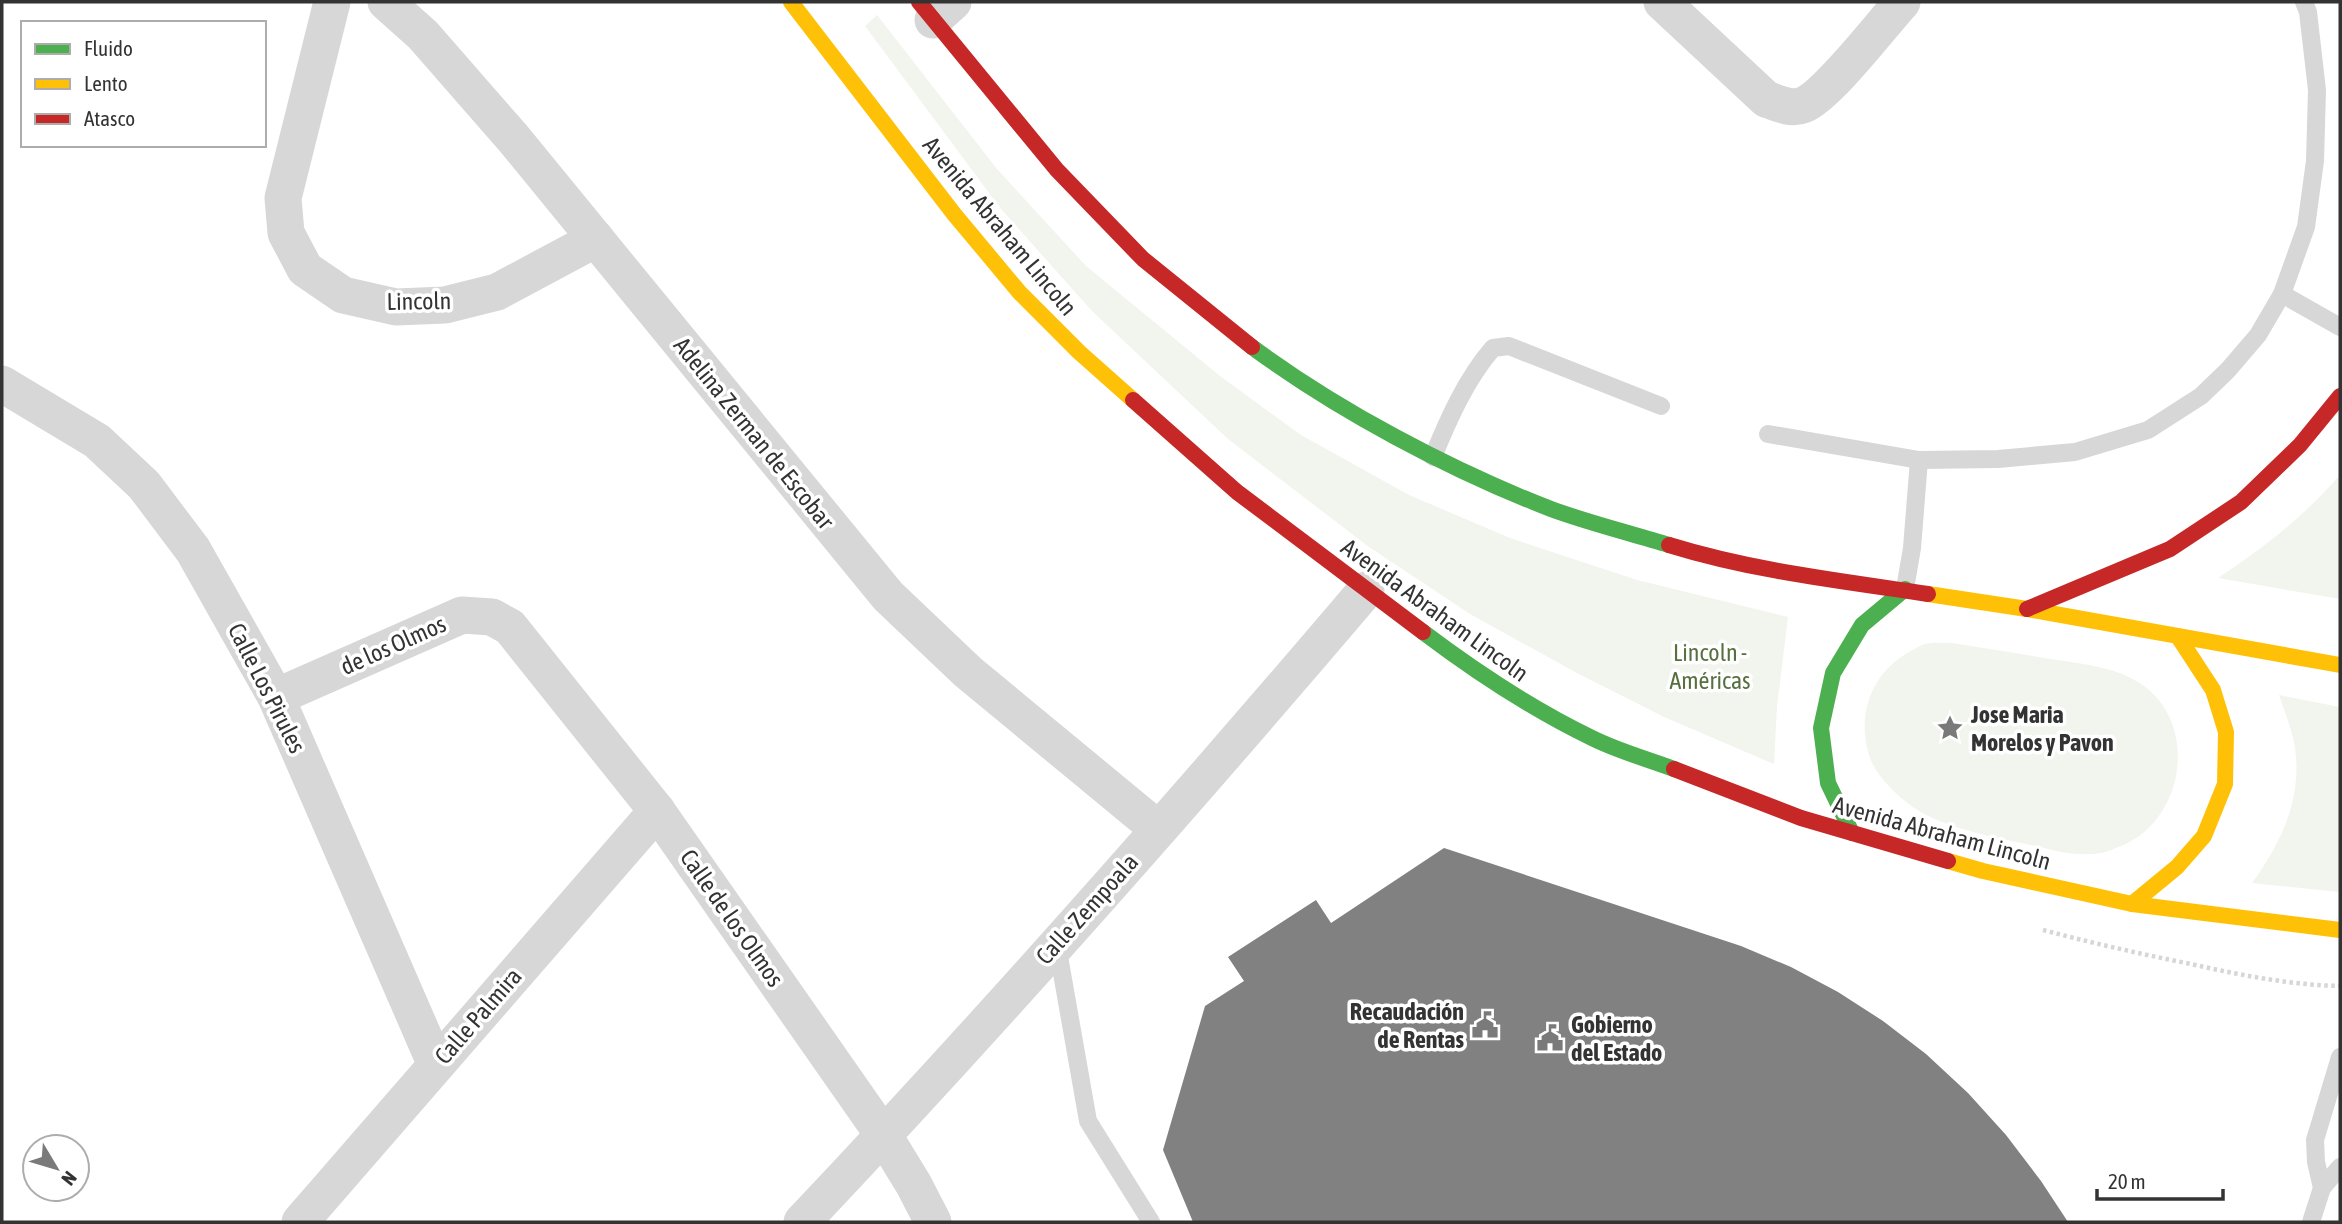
<svg xmlns="http://www.w3.org/2000/svg" width="2342" height="1224" font-family="'Asap Condensed',sans-serif">
<style>
.green{fill:#f1f5ed}
.building{fill:#818181}
.lines{fill:none;stroke-linecap:round;stroke-linejoin:round}
.path{stroke:#d6d6d6;stroke-width:4.5;stroke-dasharray:3.5 3.5;stroke-linecap:butt}
.lane{stroke:#d7d7d7;stroke-width:18}
.street{stroke:#d7d7d7;stroke-width:37}
.fast{stroke:#4caf50;stroke-width:16}
.slow{stroke:#ffc107;stroke-width:16}
.jam{stroke:#c62828;stroke-width:16}
.labels{text-anchor:middle;dominant-baseline:central;stroke-width:7;stroke-linejoin:round;paint-order:stroke}
.street-label{font-size:24px;fill:#333;stroke:#fff}
.park-label{font-size:24px;fill:#56703f;stroke:#fff}
.poi-label{font-size:24px;font-weight:bold;fill:#333;stroke:#fff;text-anchor:start}
</style>
<rect width="100%" height="100%" fill="#fff"/>
<g class="green">
<path d="M877 15 997 169 1086 266 1220 376 1301 435 1409 495 1510 538 1637 580 1788 617 1777 706 1774 764 1664 717 1575 672 1470 614 1369 547 1228 439 1092 311 1001 209 865 26Z"/>
<path d="M2340 475V599L2218 578C2266 546 2301 519 2340 475Z"/>
<path d="M1952 643C1985 648 2018 654 2051 659 2081 664 2111 666 2138 682 2200 720 2186 820 2121 846 2115 848 2108 852 2101 853 2082 856 2062 853 2044 848 2002 838 1948 831 1913 807 1896 795 1875 775 1869 755 1856 713 1873 671 1911 651 1915 649 1920 645 1925 644 1933 642 1943 643 1952 643Z"/>
<path d="M2279 695 2340 707V892L2252 883C2284 839 2305 792 2293 737 2289 723 2284 709 2279 695Z"/>
</g>
<path class="building" d="M1444 848 1741 946 1791 967 1838 992 1883 1021 1926 1054 1968 1093 2006 1135 2041 1181 2068 1222H1193L1163 1150 1205 1006 1244 981 1228 957 1316 900 1331 923Z"/>
<g class="lines">
<path class="path" d="M2043 930C2092 943 2141 954 2191 964 2240 975 2290 985 2340 986"/>
<g class="lane">
<path d="M2304 2 2308 12 2317 90 2315 161 2306 227 2282 294 2340 327"/>
<path d="M1768 434 1919 460 1998 459 2075 452 2148 430 2201 396 2228 370 2258 335 2282 294"/>
<path d="M1433 457C1448 420 1466 379 1493 348L1509 346 1661 406"/>
<path d="M1905 589 1912 548 1919 460"/>
<path d="M1057 945 1088 1121 1151 1222"/>
<path d="M2322 1188 2316 1162 2315 1140 2340 1057"/>
<path d="M2311 1222 2322 1188 2340 1167"/>
</g>
<g class="street">
<path d="M332 2 283 198 286 233 305 269 343 295 396 307 445 305 497 292 596 239"/>
<path d="M386 2 423 35 513 138 888 596 968 672 1158 829"/>
<path d="M1662 2 1766 99C1777 103 1791 110 1803 105 1827 96 1882 24 1902 2"/>
<path d="M933 20 953 2"/>
<path d="M2 384 97 441 144 485 193 550 276 697 436 1065"/>
<path d="M276 697 462 615 492 617 510 627 657 811 884 1136 914 1185 933 1222"/>
<path d="M300 1222 657 811"/>
<path d="M802 1222C996 1017 1183 805 1366 590"/>
</g>
<g class="fast">
<path d="M1252 347C1339 411 1450 470 1551 509 1589 523 1630 533 1669 545"/>
<path d="M1423 632C1476 672 1532 709 1592 738 1618 751 1647 759 1674 769"/>
<path d="M1852 833 1828 783 1821 728 1833 673 1862 625 1905 589"/>
</g>
<g class="slow">
<path d="M791 2 954 214 1020 293 1079 352 1133 400"/>
<path d="M1928 594 2027 609 2340 665"/>
<path d="M1948 861 1983 871 2132 904 2340 930"/>
<path d="M2132 904 2177 867 2204 836 2225 784 2226 732 2213 690 2179 638"/>
</g>
<g class="jam">
<path d="M919 2 1057 170 1143 259 1252 347"/>
<path d="M1133 400 1237 492 1423 632"/>
<path d="M1669 545C1753 571 1841 581 1928 594"/>
<path d="M2027 609 2170 549 2241 502 2300 445 2340 396"/>
<path d="M1674 769 1801 818 1948 861"/>
</g>
</g>
<defs>
<g id="sight-bare" transform="scale(2.1)"><path d="M0-6L1.8-2.2L6-1.7L2.9 1.2L3.7 5.4L0 3.3L-3.7 5.4L-2.9 1.2L-6-1.7L-1.8-2.2Z" fill="#7a7a7a" stroke="#fff" stroke-width="2.5" paint-order="stroke"/></g>
<g id="civic-bare" transform="scale(2.1)"><path d="M-.6-6.5H3V-4.5H.6V-3L4-1V1h2V6H-6V1h2V-1L-.6-3ZM-1.2 2.5V6h2.4V2.5Z" fill="#7a7a7a" stroke="#fff" stroke-width="2.5" paint-order="stroke"/></g>
</defs>
<g fill-rule="evenodd">
<use href="#sight-bare" x="1950" y="728"/>
<use href="#civic-bare" x="1485" y="1025"/>
<use href="#civic-bare" x="1550" y="1038"/>
</g>
<g class="labels">
<g class="street-label">
<text transform="translate(1000 226) rotate(50)">Avenida Abraham Lincoln</text>
<text transform="translate(419 301) rotate(-1)">Lincoln</text>
<text transform="translate(754 433) rotate(51)">Adelina Zerman de Escobar</text>
<text transform="translate(1435 610) rotate(36)">Avenida Abraham Lincoln</text>
<text transform="translate(393 645) rotate(-24)">de los Olmos</text>
<text transform="translate(267 688) rotate(63)">Calle Los Pirules</text>
<text transform="translate(1942 833) rotate(15)">Avenida Abraham Lincoln</text>
<text transform="translate(1087 909) rotate(-48)">Calle Zempoala</text>
<text transform="translate(732 918) rotate(55)">Calle de los Olmos</text>
<text transform="translate(478 1016) rotate(-49)">Calle Palmira</text>
</g>
<g class="park-label">
<text x="1710" y="652">Lincoln -<tspan x="1710" dy="28">Américas</tspan></text>
</g>
<g class="poi-label">
<text x="1971" y="714">Jose Maria<tspan x="1971" dy="28">Morelos y Pavon</tspan></text>
<text x="1464" y="1011" text-anchor="end">Recaudación<tspan x="1464" dy="28">de Rentas</tspan></text>
<text x="1571" y="1024">Gobierno<tspan x="1571" dy="28">del Estado</tspan></text>
</g>
</g>
<rect width="2342" height="1224" fill="none" stroke="#333333" stroke-width="7"/>
<rect x="21" y="21" width="245" height="126" fill="#ffffff" stroke="#adadad" stroke-width="2"/>
<rect x="35" y="44" width="35" height="10" fill="#4caf50" stroke="#adadad" stroke-width="2"/>
<text x="84" y="56" font-size="21" fill="#333333">Fluido</text>
<rect x="35" y="79" width="35" height="10" fill="#ffc107" stroke="#adadad" stroke-width="2"/>
<text x="84" y="91" font-size="21" fill="#333333">Lento</text>
<rect x="35" y="114" width="35" height="10" fill="#c62828" stroke="#adadad" stroke-width="2"/>
<text x="84" y="126" font-size="21" fill="#333333">Atasco</text>
<g transform="translate(56 1168) rotate(128)"><circle r="33" fill="#ffffff" stroke="#adadad" stroke-width="2"/>
<path d="M0-5L12 26L0 18L-12 26Z" fill="#7a7a7a"/>
<text y="-10" font-size="19" font-weight="bold" text-anchor="middle" fill="#333333">N</text>
</g>
<path d="M2097 1189v10h126v-10" fill="none" stroke="#333333" stroke-width="3.5"/>
<text x="2108" y="1189" font-size="21" fill="#333333" stroke="#ffffff" stroke-width="5" paint-order="stroke">20 m</text>
</svg>
